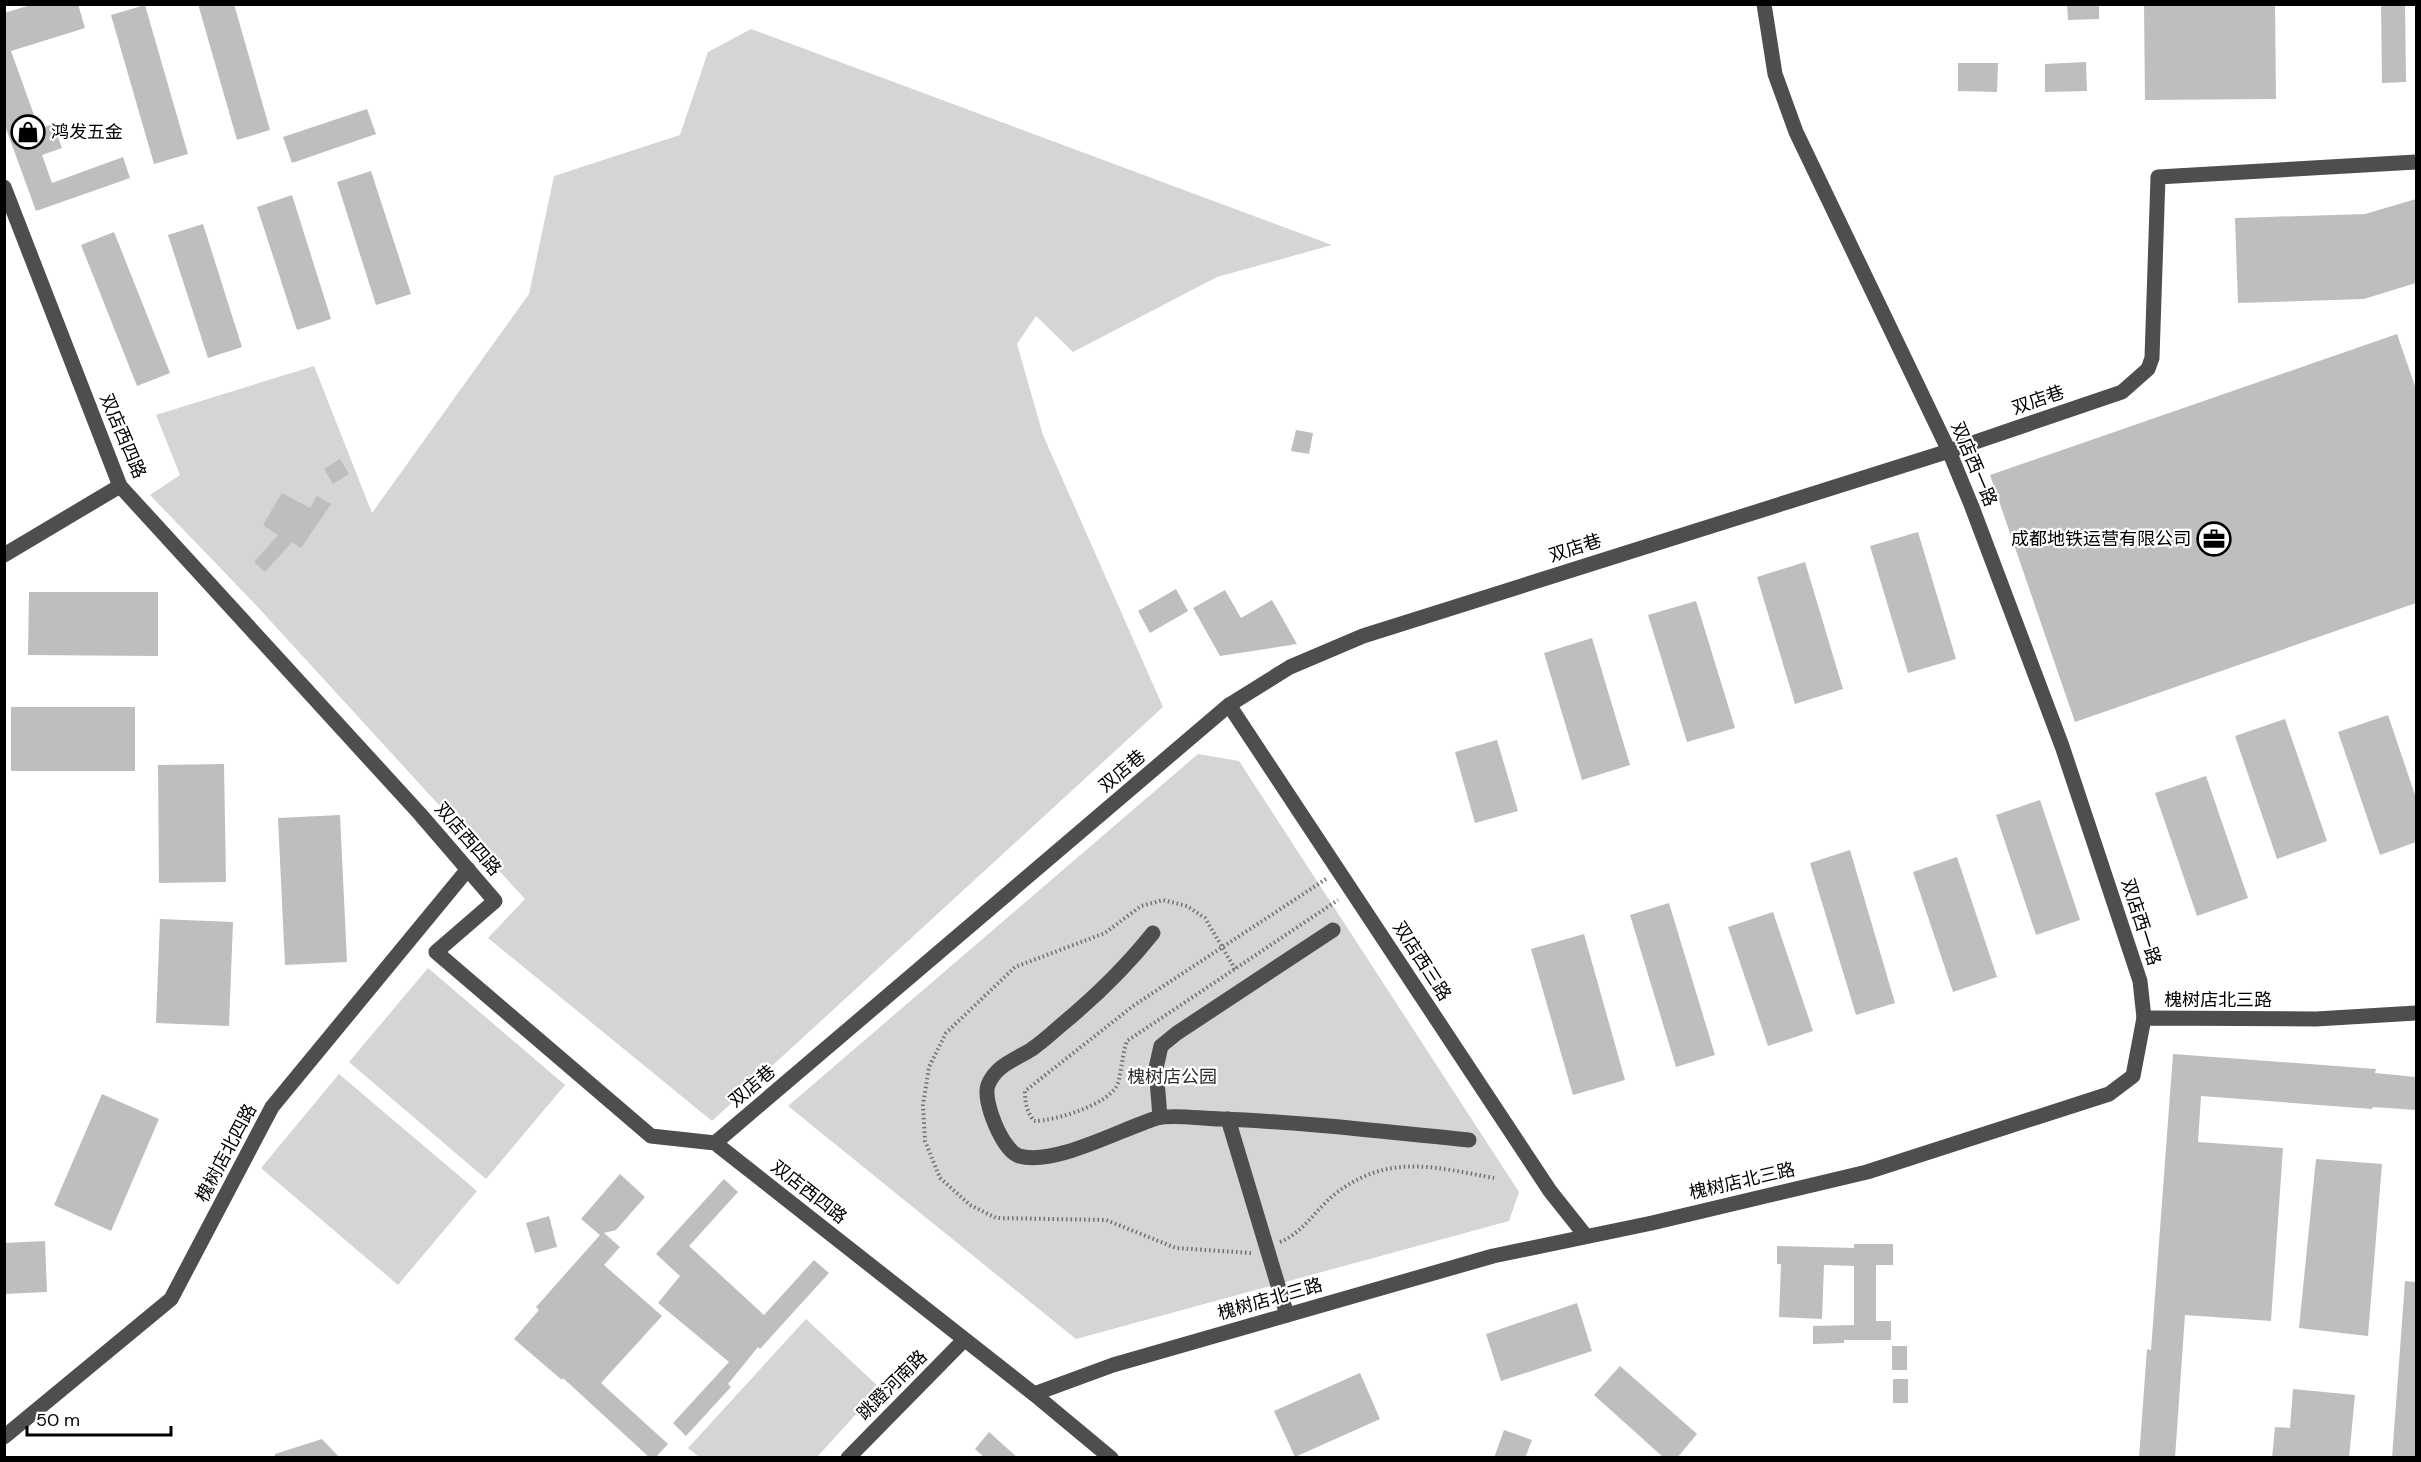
<svg xmlns="http://www.w3.org/2000/svg" width="2421" height="1462" font-family="'DM Sans','Noto Sans SC',sans-serif">
<style>
.green{fill:#d5d5d5}
.building{fill:#bebebe}
.lines{fill:none;stroke-linecap:round;stroke-linejoin:round}
.path{stroke:#707070;stroke-width:4;stroke-dasharray:1.5 3;stroke-linecap:butt}
.minor{stroke:#4e4e4e;stroke-width:15}
.labels{text-anchor:middle;dominant-baseline:central;stroke-width:4.5;stroke-linejoin:round;paint-order:stroke}
.poi-label{font-size:18px;fill:#000;stroke:#fff;text-anchor:start}
.street-label{font-size:18px;fill:#000;stroke:#fff}
.park-label{font-size:18px;fill:#2c2c2c;stroke:#fff}
</style>
<rect width="100%" height="100%" fill="#fff"/>
<g class="green">
<path d="M751 29 1332 245 1217 277 1073 352 1036 316 1017 344 1043 435 1163 707 712 1121 488 938 525 899 254 603 150 495 180 475 156 415 314 366 372 513 529 294 554 176 680 135 708 52Z"/>
<path d="M1198 754 1239 761 1519 1192 1509 1221 1076 1339 788 1106Z"/>
<path d="M428 968 565 1085 486 1179 349 1062Z"/>
<path d="M339 1074 477 1191 398 1285 261 1168Z"/>
<path d="M806 1319 880 1388 817 1457H699L688 1448Z"/>
</g>
<g class="building">
<path d="M34 4H78L85 28 11 51 39 129 53 124 62 148 42 155 52 183 123 157 130 178 36 211 4 123V13Z"/>
<path d="M198 4H234L270 130 237 140Z"/>
<path d="M2067 4H2099V19L2068 20Z"/>
<path d="M2144 4H2275L2276 99 2145 100Z"/>
<path d="M2381 4H2405L2406 82 2382 83Z"/>
<path d="M145 5 188 154 154 164 111 15Z"/>
<path d="M2086 62 2087 91 2045 92V64Z"/>
<path d="M1958 63H1998L1997 92 1958 91Z"/>
<path d="M367 109 376 134 292 163 283 137Z"/>
<path d="M371 171 411 294 376 305 337 182Z"/>
<path d="M292 195 331 319 297 330 257 207Z"/>
<path d="M2416 199V283L2364 299 2238 303 2235 218 2365 214Z"/>
<path d="M203 224 242 347 208 358 168 235Z"/>
<path d="M114 232 170 373 137 386 81 245Z"/>
<path d="M2397 334 2416 389V603L2075 722 1990 475Z"/>
<path d="M1296 430 1313 433 1309 454 1291 451Z"/>
<path d="M340 459 349 474 333 484 324 469Z"/>
<path d="M282 493 310 508 317 496 331 504 301 548 292 542 265 572 254 562 278 535 263 525Z"/>
<path d="M1918 532 1956 659 1908 673 1870 546Z"/>
<path d="M1805 562 1843 689 1795 704 1757 577Z"/>
<path d="M1176 589 1188 611 1150 633 1138 611Z"/>
<path d="M1225 590 1241 618 1272 600 1297 644 1220 656 1193 608Z"/>
<path d="M29 592H158V656L28 655Z"/>
<path d="M1696 601 1735 728 1687 742 1648 615Z"/>
<path d="M1592 638 1630 765 1582 780 1544 653Z"/>
<rect x="11" y="707" width="124" height="64"/>
<path d="M2388 715 2416 798V842L2380 855 2338 732Z"/>
<path d="M2285 719 2327 841 2277 859 2235 736Z"/>
<path d="M1497 740 1518 811 1475 823 1455 752Z"/>
<path d="M224 764 226 882 159 883 158 765Z"/>
<path d="M2206 776 2248 898 2197 916 2155 793Z"/>
<path d="M2040 800 2080 920 2036 935 1996 815Z"/>
<path d="M340 815 347 962 285 965 278 818Z"/>
<path d="M1850 850 1895 1003 1856 1015 1810 863Z"/>
<path d="M1957 857 1997 977 1953 992 1913 872Z"/>
<path d="M1669 903 1715 1055 1676 1067 1630 915Z"/>
<path d="M1773 912 1813 1031 1768 1046 1728 927Z"/>
<path d="M160 919 233 922 229 1026 156 1023Z"/>
<path d="M1584 934 1625 1080 1573 1095 1531 949Z"/>
<path d="M2173 1054 2376 1069 2375 1073 2416 1077V1110L2373 1107 2372 1109 2201 1096 2198 1142 2283 1148 2271 1321 2185 1315 2175 1458H2139L2147 1349 2151 1350Z"/>
<path d="M102 1094 159 1119 111 1231 54 1205Z"/>
<path d="M2316 1159 2382 1164 2368 1336 2299 1328Z"/>
<path d="M620 1174 645 1197 616 1230 604 1233 620 1247 604 1265 662 1316 601 1383 668 1444 655 1458H650L563 1378 562 1380 514 1339 539 1310 536 1307 600 1235 581 1219Z"/>
<path d="M724 1179 738 1192 689 1246 764 1315 814 1260 829 1273 760 1349 758 1347 728 1384 731 1387 686 1436 673 1423 729 1362 658 1303 680 1276 656 1254Z"/>
<path d="M549 1216 557 1247 535 1253 526 1223Z"/>
<path d="M45 1241 47 1292 4 1294V1243Z"/>
<path d="M1854 1244H1893V1265H1876V1321H1891V1340H1844V1343L1813 1344V1326L1854 1325V1266L1824 1265 1822 1319 1779 1317 1781 1264H1777V1246L1854 1248Z"/>
<path d="M2405 1281 2416 1282V1458H2392Z"/>
<path d="M1577 1303 1592 1351 1501 1381 1486 1334Z"/>
<rect x="1892" y="1346" width="15" height="24"/>
<path d="M1620 1366 1697 1434 1677 1458H1664L1594 1395Z"/>
<path d="M1360 1373 1380 1419 1295 1457 1274 1411Z"/>
<rect x="1893" y="1379" width="15" height="24"/>
<path d="M2293 1389 2355 1395 2349 1458H2272L2275 1427 2290 1428Z"/>
<path d="M1504 1430 1532 1440 1525 1458H1494Z"/>
<path d="M989 1432 1018 1458H985L975 1449Z"/>
<path d="M322 1439 340 1458H275V1454Z"/>
</g>
<g class="lines">
<g class="path">
<path d="M1326 879 1133 1006 1025 1091C1025 1103 1027 1112 1034 1121 1055 1121 1111 1104 1118 1083 1122 1069 1122 1055 1127 1041L1338 900"/>
<path d="M1235 969 1205 918 1187 906 1163 900 1141 906 1105 933 1015 967 946 1033 929 1067 923 1105 925 1141 940 1178 970 1205 996 1218 1106 1220 1176 1248 1251 1253"/>
<path d="M1280 1242C1304 1232 1316 1209 1335 1194 1388 1153 1434 1167 1494 1178"/>
</g>
<g class="minor">
<path d="M1764 4 1775 74 1796 132 1949 451 1972 507 2062 746 2140 981 2144 1018"/>
<path d="M4 187 120 486 420 814 495 901 436 952 651 1136 715 1143 1034 1394 1111 1458"/>
<path d="M4 555 120 486"/>
<path d="M1229 705 1550 1191 1585 1235"/>
<path d="M1153 933C1126 967 1094 998 1060 1026 1051 1034 1042 1042 1032 1049 1015 1060 996 1065 988 1085 982 1101 1003 1151 1019 1156 1055 1166 1121 1129 1157 1118 1173 1114 1203 1119 1221 1119 1304 1122 1386 1132 1469 1140"/>
<path d="M1160 1117 1156 1068 1161 1046 1177 1033 1333 930"/>
<path d="M1228 1119 1287 1315"/>
<path d="M715 1143 1229 705 1290 667 1363 636 1949 451 2122 392 2148 369 2152 358 2158 177 2416 162"/>
<path d="M1034 1394 1113 1365 1493 1256 1652 1223 1867 1172 2109 1094 2133 1076 2144 1018 2316 1019 2416 1013"/>
<path d="M4 1437 171 1299 272 1107 468 869"/>
<path d="M848 1458 964 1340"/>
</g>
</g>
<defs>
<g id="shop-ring" transform="scale(1.725)"><circle r="9.5" fill="#fff" stroke="#000" stroke-width="1.5"/><path d="M-5-2.5h2.3a2.7 3.5 0 0 1 5.4 0H5L5.5 6h-11ZM-1.5-2.5h3a1.5 2.3 0 0 0-3 0Z" fill="#000"/></g>
<g id="office-ring" transform="scale(1.725)"><circle r="9.5" fill="#fff" stroke="#000" stroke-width="1.5"/><path d="M-6-3h4V-5.5h4V-3h4V5H-6ZM-1-4.5V-3h2v-1.5ZM-6 0V1H6V0Z" fill="#000"/></g>
</defs>
<g fill-rule="evenodd">
<use href="#shop-ring" x="28" y="132"/>
<use href="#office-ring" x="2214" y="539"/>
</g>
<g class="labels">
<g class="poi-label">
<text x="51" y="132">鸿发五金</text>
<text x="2191" y="539" text-anchor="end">成都地铁运营有限公司</text>
</g>
<g class="street-label">
<text transform="translate(2038 400) rotate(-19)">双店巷</text>
<text transform="translate(123 436) rotate(67)">双店西四路</text>
<text transform="translate(1974 464) rotate(67)">双店西一路</text>
<text transform="translate(1575 548) rotate(-18)">双店巷</text>
<text transform="translate(1122 771) rotate(-40)">双店巷</text>
<text transform="translate(468 839) rotate(49)">双店西四路</text>
<text transform="translate(2141 922) rotate(72)">双店西一路</text>
<text transform="translate(1422 961) rotate(57)">双店西三路</text>
<text x="2218" y="1000">槐树店北三路</text>
<text transform="translate(752 1086) rotate(-40)">双店巷</text>
<text transform="translate(226 1153) rotate(-62)">槐树店北四路</text>
<text transform="translate(1742 1181) rotate(-13)">槐树店北三路</text>
<text transform="translate(809 1192) rotate(38)">双店西四路</text>
<text transform="translate(1270 1299) rotate(-16)">槐树店北三路</text>
<text transform="translate(892 1385) rotate(-45)">跳蹬河南路</text>
</g>
<g class="park-label">
<text x="1172" y="1077">槐树店公园</text>
</g>
</g>
<rect width="2421" height="1462" fill="none" stroke="#000000" stroke-width="12"/>
<path d="M27 1426v9h144v-9" fill="none" stroke="#000000" stroke-width="3"/>
<text x="36" y="1426" font-size="18" fill="#000000" stroke="#ffffff" stroke-width="4.5" paint-order="stroke">50 m</text>
</svg>
